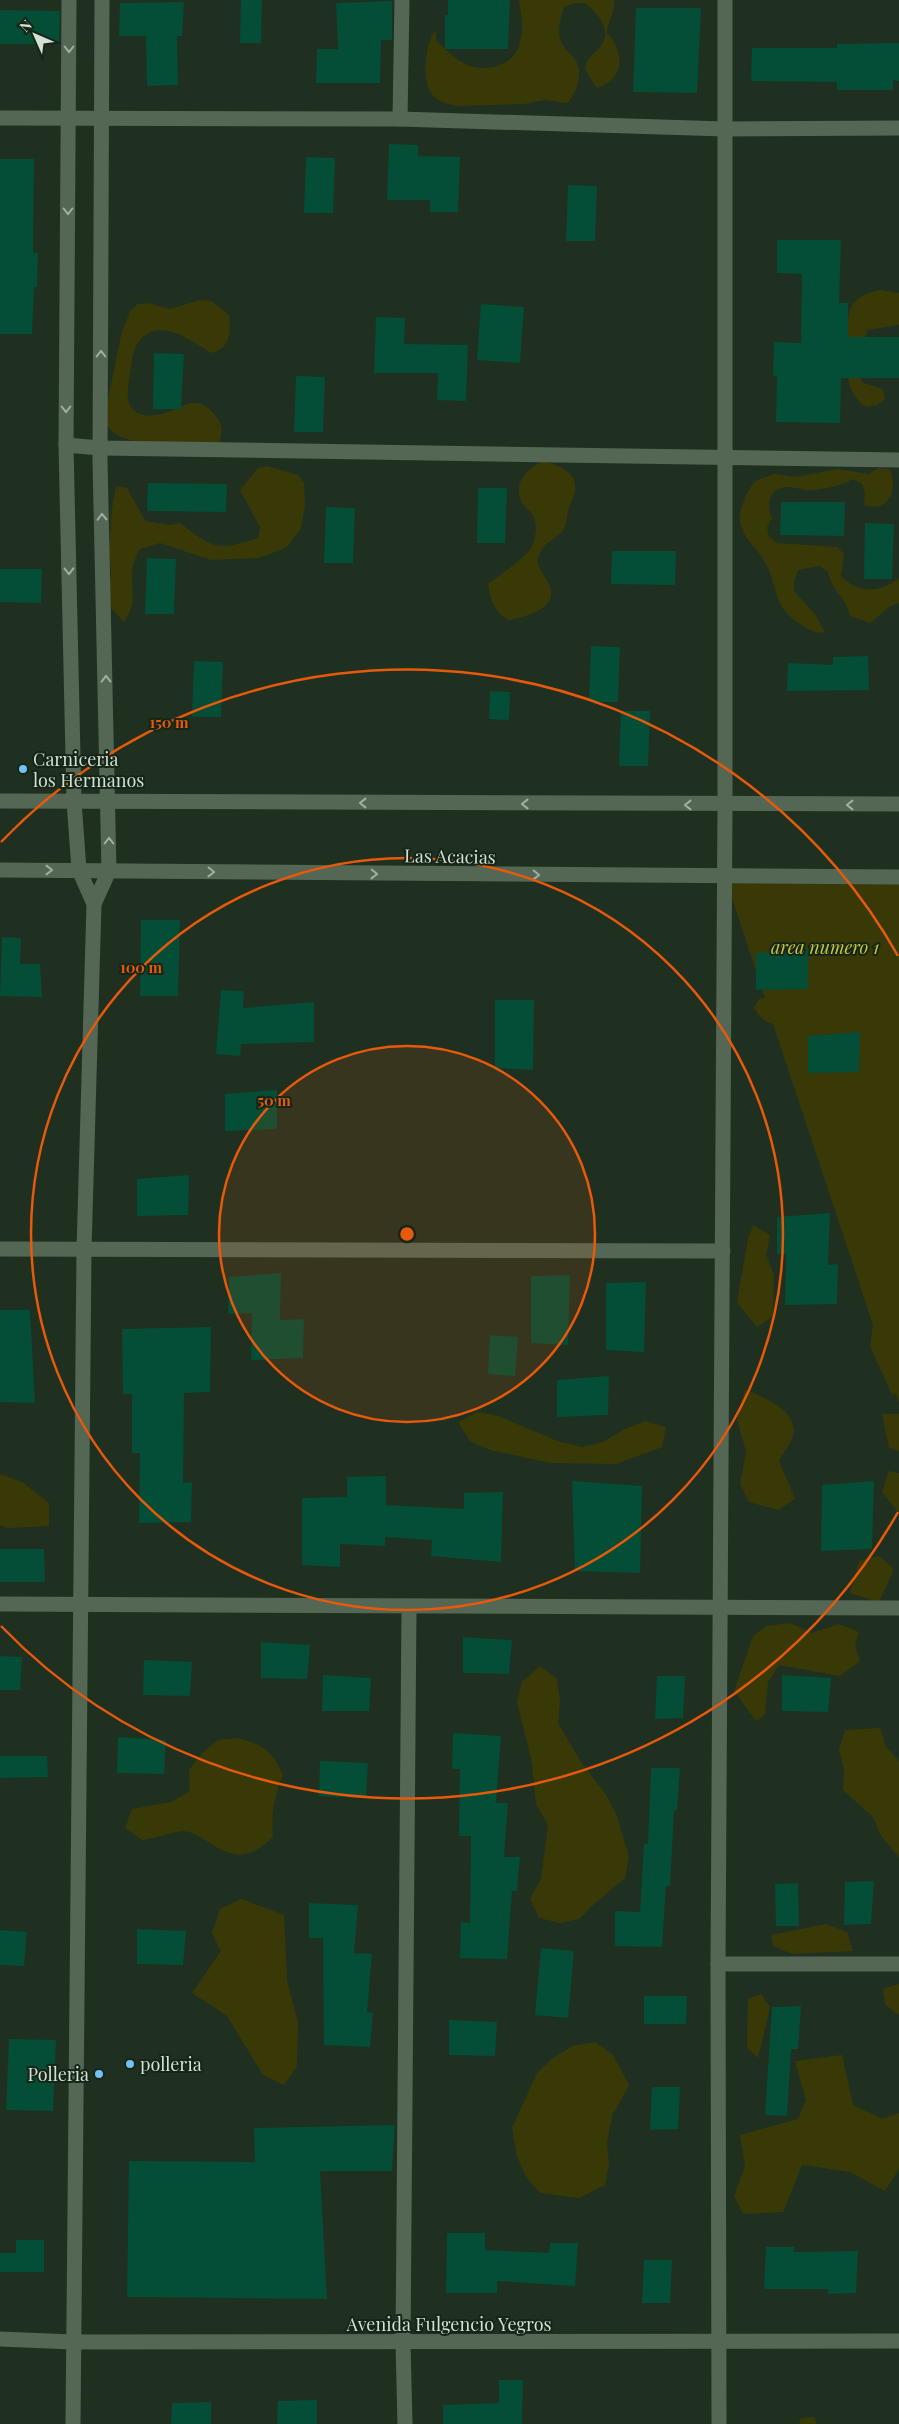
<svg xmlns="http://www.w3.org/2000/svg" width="899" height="2424" font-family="'Playfair Display',serif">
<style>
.green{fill:#393908}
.building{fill:#044d36}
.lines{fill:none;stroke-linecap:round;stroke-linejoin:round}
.street{stroke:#546755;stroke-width:15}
.oneway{stroke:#a1afa2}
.ring{fill:none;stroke:#e8590c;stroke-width:2.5}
.poi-dot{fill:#74c0f6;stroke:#152617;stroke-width:2}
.labels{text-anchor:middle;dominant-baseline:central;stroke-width:4;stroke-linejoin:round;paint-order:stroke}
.poi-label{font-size:18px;fill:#d4dfd5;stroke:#152617;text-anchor:start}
.street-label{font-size:18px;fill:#d4dfd5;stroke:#152617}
.park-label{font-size:18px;font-style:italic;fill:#c9c739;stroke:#152617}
.centre{fill:#e8590c;stroke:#152617;stroke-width:2.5}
.ring-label{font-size:15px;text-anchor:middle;font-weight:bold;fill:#e8590c;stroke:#152617;stroke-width:4;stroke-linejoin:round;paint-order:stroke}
</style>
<rect width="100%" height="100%" fill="#1f3020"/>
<g class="green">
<path d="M519 0H614C616 12 607 21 607 33 625 52 625 79 597 88L585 70C588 53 595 56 602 44 612 29 596 12 585 3H575L564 7C561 17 557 27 560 38 562 50 573 53 577 63 583 75 576 94 567 103L545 100 524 104 457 106C447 104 435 101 430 91 422 78 425 41 436 30V41C446 49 457 62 470 66 491 72 515 64 520 43 524 29 521 14 519 0Z"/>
<path d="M881 290 899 293V325L867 330 858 374 863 383 883 389 885 399 877 405 866 407C844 392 846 365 847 340 847 329 846 316 852 306 859 295 870 292 881 290Z"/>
<path d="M200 300 211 301 229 315C231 333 231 347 212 353 192 343 166 319 144 336 133 344 132 361 130 374 128 387 123 408 140 414 165 421 182 401 198 403 205 404 209 409 214 414 223 423 223 432 219 444 192 444 123 452 107 425 105 423 105 418 105 414L122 331 130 311 138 304 148 303 170 309Z"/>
<path d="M543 461C557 465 577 471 575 489 575 496 571 502 569 508 566 515 568 523 563 530 551 545 543 539 537 562 540 570 544 575 548 582 562 608 526 617 508 620 494 612 490 599 488 584 499 575 528 557 532 546 536 538 538 524 533 516 530 510 523 506 521 501 513 482 528 468 543 461Z"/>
<path d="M267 466 298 475 304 483 305 506 301 528 288 546 278 551 258 558 211 560 160 543 140 549C122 576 143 598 124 622L110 607 109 595 111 572 109 550 112 508 116 486 127 488 145 521 169 525 180 523C214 549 217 551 258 538L260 527 240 490 258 468Z"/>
<path d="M878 468 889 469C899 489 889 513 864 505L865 494 862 484 853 479C840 486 826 489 812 490 804 491 796 487 788 487 769 487 766 503 772 518L767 527 769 537 777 543 837 547 844 554 841 576C858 594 881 593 899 578V603L889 607 870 623 850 616C847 598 830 589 828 572L819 566 798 570 794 581V591L815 614 825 633C814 633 809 630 800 624 769 604 781 587 763 559 755 546 742 537 740 520 739 506 748 491 755 481L774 474 796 477 837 469 869 474Z"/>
<path d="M899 871V1402L896 1393 892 1395 870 1346 873 1325 773 1024C764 1022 759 1016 754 1008L759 999 765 998 725 877Z"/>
<path d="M753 1225 770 1235 766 1255 774 1274 773 1316 757 1327 737 1302 748 1238Z"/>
<path d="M745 1389C763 1398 794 1408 794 1432 793 1441 783 1453 779 1461L795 1499 778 1510 749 1502 740 1484 746 1451 737 1420Z"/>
<path d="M478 1412 498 1416 560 1442 582 1447 603 1442 623 1430 645 1421 666 1427 662 1447 616 1464 551 1463 490 1450 470 1441 458 1422Z"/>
<path d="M882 1414H899V1451L889 1448Z"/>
<path d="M889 1471 899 1473V1513L882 1492Z"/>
<path d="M0 1474 22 1482 49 1503V1526L7 1528 0 1525Z"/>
<path d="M879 1556 894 1569 879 1602 850 1593 859 1561Z"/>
<path d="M790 1623 812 1633 839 1624 859 1632 855 1645 860 1661 840 1676 779 1665 768 1682 765 1715 756 1721 734 1691 753 1636 767 1626Z"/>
<path d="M540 1666 557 1679 560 1702 558 1723 581 1762 607 1796 617 1816 629 1857 625 1878 594 1904 579 1919 560 1923 539 1918 530 1899 541 1879 548 1825 536 1804 532 1763 517 1702 522 1682Z"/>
<path d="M880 1728 886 1747 899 1761V1857L881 1836 873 1817 843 1790 844 1769 839 1750 845 1730Z"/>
<path d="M238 1738C264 1745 272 1751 283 1775 274 1797 271 1814 273 1837 256 1853 241 1861 218 1848 207 1842 197 1832 183 1831 178 1831 151 1839 142 1840L125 1828 132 1809 171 1802 190 1791 189 1770 202 1753 218 1740Z"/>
<path d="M241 1899 284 1915 287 1980 298 2023 297 2066 284 2085 263 2075 227 2016 192 1993 221 1951 212 1933 220 1909Z"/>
<path d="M826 1924 847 1932 853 1951 792 1954 773 1946 771 1935Z"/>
<path d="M899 1984V2014H897L885 2004 883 1989Z"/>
<path d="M761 1994 770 2007 758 2058 747 2048 748 1999Z"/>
<path d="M595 2042 613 2055 629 2085 612 2116 607 2143 609 2164 605 2185 579 2198 540 2193 527 2178 517 2157 512 2128 537 2073 553 2058 573 2046Z"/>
<path d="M842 2055 853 2105 882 2119 899 2113V2169L885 2191 850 2172 802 2165 783 2212 743 2214 734 2196 745 2166 740 2135 798 2119 806 2100 795 2061Z"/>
<path d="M814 2417 817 2424H799L801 2418Z"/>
</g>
<g class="building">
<path d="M241 0H262L261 43H240Z"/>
<path d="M448 0H510L508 49H445V15H448Z"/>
<path d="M392 1V40H381L380 83H316L317 49H338L336 3Z"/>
<path d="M184 2 182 36H177L178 85 147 86 146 36H119L120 3Z"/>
<path d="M636 8H701L697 93 633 92Z"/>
<path d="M0 10 60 11 59 44H0Z"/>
<path d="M899 43V81L893 80V90H837V82L751 81 752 48H837V44Z"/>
<path d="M389 144 418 145V156L460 157 458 212H430V200H387Z"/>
<path d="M306 157 335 158 333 213H304Z"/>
<path d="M0 159H34L33 253H38L37 287H34L32 334H0Z"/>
<path d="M568 185 597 186 595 241H566Z"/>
<path d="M777 240H841L839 303H848V337H899V378H841L840 423 776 422 777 376H773L774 342 801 343 802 274 777 273Z"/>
<path d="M481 304 524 307 520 363 477 360Z"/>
<path d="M376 317 405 318 404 344 468 345 466 401 437 400 438 373H374Z"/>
<path d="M154 353 184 354 181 409H153Z"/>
<path d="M296 376 325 377 323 432H294Z"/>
<path d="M148 483 227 484 226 512 147 511Z"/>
<path d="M478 488H507L505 543H477Z"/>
<path d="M781 502H845L844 536 780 535Z"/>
<path d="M326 507 355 508 353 563H324Z"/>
<path d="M865 523 894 524 892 579H864Z"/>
<path d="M612 551H676L675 585 611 584Z"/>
<path d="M147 558 176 559 174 614H145Z"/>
<path d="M0 569H42L41 603 0 602Z"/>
<path d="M591 646 620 647 618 702H589Z"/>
<path d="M868 656 869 690 787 691 788 663 833 665V657Z"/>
<path d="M194 661 223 662 221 717H192Z"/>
<path d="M490 691 510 692 509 720 489 719Z"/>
<path d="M621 711H650L648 766H619Z"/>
<path d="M141 920H180L178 996H140Z"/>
<path d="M2 937 21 938 20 964H40L42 997 0 996Z"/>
<path d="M808 949V989L756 990V953Z"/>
<path d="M221 990 244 991 243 1008 314 1002V1042L241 1044 240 1056 216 1054Z"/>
<path d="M495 1000H534L533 1070 495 1068Z"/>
<path d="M860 1032 859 1072 808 1073V1036Z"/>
<path d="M277 1090V1129L225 1131V1094Z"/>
<path d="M189 1175 188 1215 137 1216V1179Z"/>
<path d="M830 1213 828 1265 838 1264 837 1304 785 1305 786 1254H777V1217Z"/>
<path d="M281 1273 280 1320 304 1319 303 1358 251 1360 252 1313 228 1314 229 1277Z"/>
<path d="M570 1275 568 1345 531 1343V1276Z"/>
<path d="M646 1282 644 1352 606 1350V1283Z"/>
<path d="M0 1310H30L35 1403 0 1402Z"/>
<path d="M211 1327 210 1392 184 1393 183 1483 192 1482 191 1522 139 1523 140 1453H132V1394H123L122 1329Z"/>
<path d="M490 1335 518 1337 515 1376 488 1374Z"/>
<path d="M609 1376 608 1415 557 1417V1380Z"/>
<path d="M386 1476V1505L464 1509V1493L503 1492 501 1562 431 1556 432 1540 385 1537V1546L340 1544V1567L302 1565V1498L347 1497V1477Z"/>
<path d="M572 1481 642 1486 640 1573 575 1571Z"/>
<path d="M874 1481 872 1549 821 1551 822 1485Z"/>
<path d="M0 1549H44L45 1582H0Z"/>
<path d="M463 1637 512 1640 509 1674 463 1673Z"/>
<path d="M261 1642 310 1645 307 1679 261 1678Z"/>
<path d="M0 1656 22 1657 20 1690H0Z"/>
<path d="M144 1660 192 1662 190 1696 143 1695Z"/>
<path d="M323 1675 371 1678 369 1711H322Z"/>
<path d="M782 1675 831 1678 828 1712 782 1711Z"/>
<path d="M657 1676H685L683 1718 655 1719Z"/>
<path d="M453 1733 501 1736 496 1803H508L504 1857H520L517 1891H512L507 1959 460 1958 461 1922 470 1923 471 1836H459L460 1769H452Z"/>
<path d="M118 1737 166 1740 164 1774 117 1773Z"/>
<path d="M0 1756H47L48 1777 0 1778Z"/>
<path d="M320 1761 368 1763 366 1798 319 1796Z"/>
<path d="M651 1768H680L677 1810H674L670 1886H666L662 1947 615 1946V1911L640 1912 644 1844H648Z"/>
<path d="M874 1881 871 1924 844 1925 845 1882Z"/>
<path d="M798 1883 799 1926H776L775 1884Z"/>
<path d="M309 1903 358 1905 354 1953 372 1954 367 2012 373 2013 370 2047 324 2045 323 1938H309Z"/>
<path d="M137 1929 186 1931 183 1965 137 1964Z"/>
<path d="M0 1930 27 1932 24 1966 0 1965Z"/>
<path d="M541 1948 574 1951 568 2018 535 2015Z"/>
<path d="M644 1996H687L686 2024H644Z"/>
<path d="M801 2006 798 2049H791L787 2116 765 2115 772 2007Z"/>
<path d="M449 2020 497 2022 495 2056 449 2055Z"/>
<path d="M9 2039 56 2040 53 2111 6 2110Z"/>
<path d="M652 2087H680L678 2129 650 2130Z"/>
<path d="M395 2125 392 2171H320L327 2299 127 2297 129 2161 255 2162 254 2128Z"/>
<path d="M447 2233H485V2250L549 2253 550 2243H578L575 2286 497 2281V2293H446Z"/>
<path d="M16 2240H44V2272H0V2253H16Z"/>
<path d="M766 2247H794V2252L858 2251 856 2293 828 2294V2289H764Z"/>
<path d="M644 2260H672L670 2303H642Z"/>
<path d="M499 2380H523L522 2424H443V2405L499 2403Z"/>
<path d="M317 2400V2424H277L278 2401Z"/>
<path d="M211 2402V2424H171L172 2403Z"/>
</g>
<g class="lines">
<g class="street">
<path d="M69 0 66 445 74 801 79 870 94 904"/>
<path d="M0 118 400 119 725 129 899 128"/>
<path d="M400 119 402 0"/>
<path d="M66 445 100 448 899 460"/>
<path d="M0 801 899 804"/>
<path d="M0 870 899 877"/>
<path d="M0 1249 723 1251"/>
<path d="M0 1604 899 1608"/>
<path d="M718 1964H899"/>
<path d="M0 2339 73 2342 899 2341"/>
<path d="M73 2424 84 1250 94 904 109 871 100 460 102 0"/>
<path d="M405 2424 403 2343 409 1608"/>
<path d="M719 2424 718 1964 725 805V0"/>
</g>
</g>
<defs><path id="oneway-chevron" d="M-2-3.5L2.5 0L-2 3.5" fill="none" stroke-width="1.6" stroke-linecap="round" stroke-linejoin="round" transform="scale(1.25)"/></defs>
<g class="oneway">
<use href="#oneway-chevron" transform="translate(69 49) rotate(90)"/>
<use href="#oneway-chevron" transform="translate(68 211) rotate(90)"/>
<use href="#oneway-chevron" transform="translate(101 354) rotate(-90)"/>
<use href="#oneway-chevron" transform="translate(66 409) rotate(90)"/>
<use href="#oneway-chevron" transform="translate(102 517) rotate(-91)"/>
<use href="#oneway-chevron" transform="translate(69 571) rotate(89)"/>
<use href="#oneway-chevron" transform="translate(106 679) rotate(-91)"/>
<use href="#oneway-chevron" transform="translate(363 803) rotate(-180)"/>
<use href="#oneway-chevron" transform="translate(525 804) rotate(-180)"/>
<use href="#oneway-chevron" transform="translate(688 805) rotate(-180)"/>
<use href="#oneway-chevron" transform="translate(850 805) rotate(180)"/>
<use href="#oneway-chevron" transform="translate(109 841) rotate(-90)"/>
<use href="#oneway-chevron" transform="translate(49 870)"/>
<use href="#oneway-chevron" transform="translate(211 872) rotate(1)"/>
<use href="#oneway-chevron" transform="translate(374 874) rotate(1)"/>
<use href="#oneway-chevron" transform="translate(536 875) rotate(1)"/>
</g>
<circle cx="407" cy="1234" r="188" fill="#e8590c" fill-opacity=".12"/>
<g class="ring">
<circle cx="407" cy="1234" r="188"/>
<circle cx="407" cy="1234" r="376"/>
<path d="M898 1512A564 564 0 0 1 1 1626M1 842A564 564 0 0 1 898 956"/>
</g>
<g class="poi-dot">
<circle cx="23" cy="769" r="5"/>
<circle cx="130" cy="2064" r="5"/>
<circle cx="99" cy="2074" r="5"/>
</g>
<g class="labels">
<g class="poi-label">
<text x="33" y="759">Carniceria<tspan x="33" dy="21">los Hermanos</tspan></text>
<text x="140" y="2064">polleria</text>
<text x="89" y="2074" text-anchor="end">Polleria</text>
</g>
<g class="street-label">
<text transform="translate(450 856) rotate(1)">Las Acacias</text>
<text x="449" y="2324">Avenida Fulgencio Yegros</text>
</g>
<g class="park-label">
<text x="825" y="947">area numero 1</text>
</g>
</g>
<circle cx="407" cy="1234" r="8" class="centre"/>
<g class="ring-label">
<text x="169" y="728">150 m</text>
<text x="141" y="973">100 m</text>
<text x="274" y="1106">50 m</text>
</g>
<g transform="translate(35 35) rotate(315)" stroke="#152617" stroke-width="4" paint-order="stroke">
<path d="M0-4L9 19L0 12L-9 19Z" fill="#d4dfd5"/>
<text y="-8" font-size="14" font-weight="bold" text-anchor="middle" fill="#d4dfd5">N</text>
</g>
</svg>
